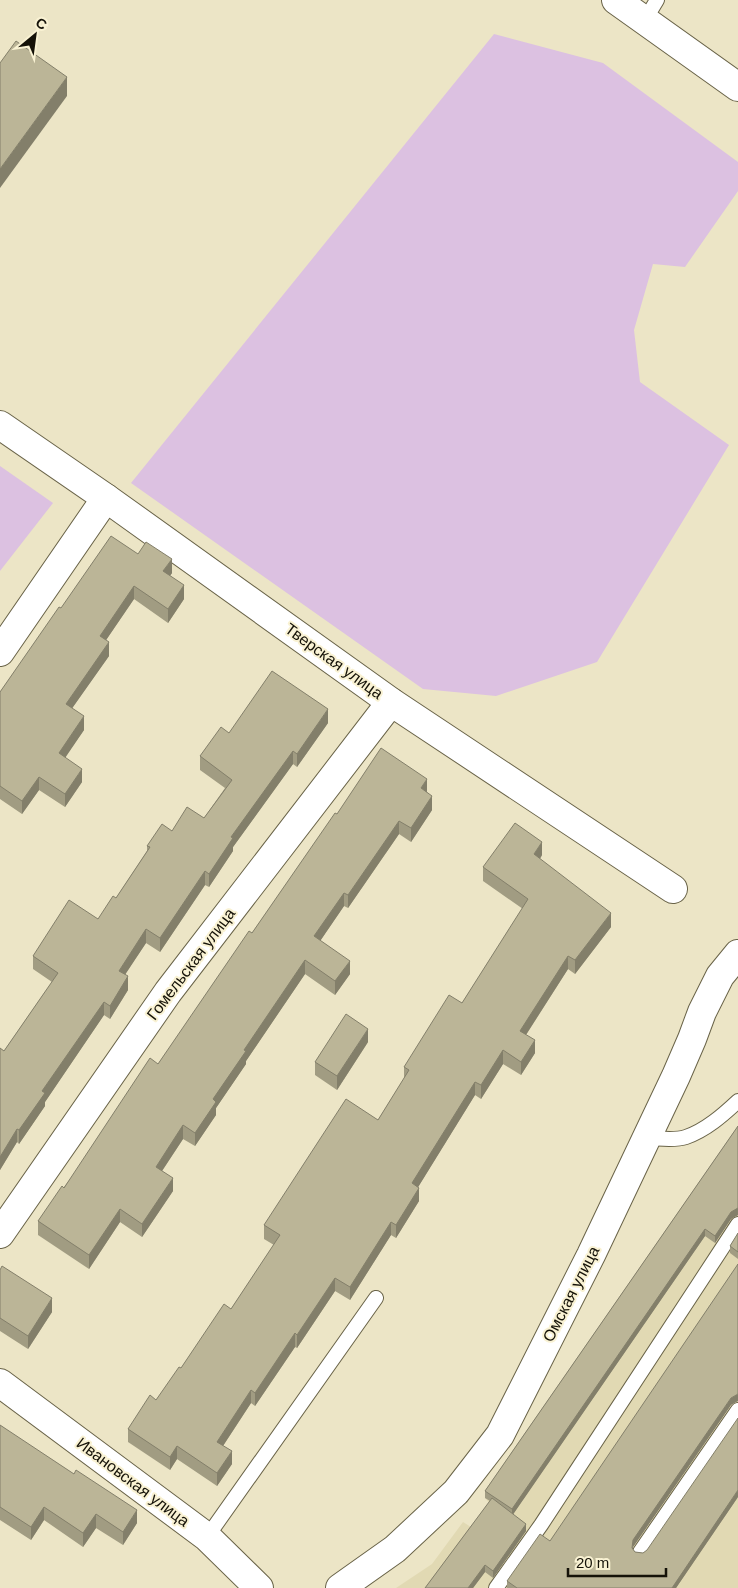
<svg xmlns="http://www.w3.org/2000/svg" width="738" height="1588" font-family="Arial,sans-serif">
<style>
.built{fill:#e1d9b3}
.green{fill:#dcc1e1}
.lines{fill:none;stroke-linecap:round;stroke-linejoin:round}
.service-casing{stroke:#696348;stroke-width:16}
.minor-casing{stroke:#696348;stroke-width:30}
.service{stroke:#fff;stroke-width:14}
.minor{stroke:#fff;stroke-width:28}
.wall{fill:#a19c82}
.shaded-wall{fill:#837f6a}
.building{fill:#bbb597;stroke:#837f6a}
.labels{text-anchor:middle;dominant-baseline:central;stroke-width:4;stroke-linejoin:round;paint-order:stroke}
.street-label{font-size:16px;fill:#151208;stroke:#f9f2d3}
</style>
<rect width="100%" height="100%" fill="#ece5c6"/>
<path class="built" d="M738 1133V1588H396L432 1564 463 1522 474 1529 492 1506 485 1498Z"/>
<g class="green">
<path d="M494 34 603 63 738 162V191L685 267 653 264 634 330 640 382 729 445 597 662 496 696 423 689 131 483Z"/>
<path d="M0 466 53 503 0 571Z"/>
</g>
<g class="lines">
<g class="service-casing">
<g id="service">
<path d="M645 20 657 0"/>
<path d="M646 1138C659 1138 674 1141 686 1137 706 1130 723 1115 738 1101"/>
<path d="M207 1537 376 1298"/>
<path d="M640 1552 738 1410"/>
<path d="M496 1588 541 1525 738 1224"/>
</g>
</g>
<g class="minor-casing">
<g id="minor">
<path d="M616 0 738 87"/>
<path d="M0 425 106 498 391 702 673 889"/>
<path d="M0 652 106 498"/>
<path d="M0 1234 168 992 391 702"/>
<path d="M0 1383 207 1537 259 1588"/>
<path d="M340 1588 395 1549 456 1492 500 1435 591 1255 676 1076 692 1039 702 1012 720 976 738 954"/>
</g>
</g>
<use href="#service" class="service"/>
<use href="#minor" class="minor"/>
</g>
<g class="wall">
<path d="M138 554 172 573 170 576 184 599 168 623 134 599 106 640 109 656 72 708 84 730 65 757 82 782 65 807 39 790 22 814 0 799V692L61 608Z"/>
<path d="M328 723 297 767 293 764 233 847V851L209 887 205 885 160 952 146 943 125 974 128 990 110 1019 104 1015 45 1102V1106L19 1144 17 1142 0 1170V1048L4 1051 52 982 33 969V956L98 919 116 898 147 851V846L172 831 204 818 225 788 200 770V756L229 733Z"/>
<path d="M427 792 432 810 411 842 399 834 348 908 344 906 320 941 350 974 335 995 305 974 246 1061V1064L216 1108V1115L195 1146 183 1139 162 1171 173 1191 142 1237 120 1222 89 1269 38 1235V1221L158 1064 337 814Z"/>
<path d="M542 855 540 859 611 927 575 974 568 969 526 1035 535 1053 521 1075 503 1064 481 1099 475 1095 418 1187 419 1201 396 1238 391 1235 350 1300 335 1291 297 1348 295 1347 255 1406 251 1403 223 1446 232 1464 217 1486 177 1459 170 1470 128 1442V1429L156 1400 181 1368 231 1309 274 1245 264 1239V1225L378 1120 404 1079V1067L462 1003 523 909 483 881V867Z"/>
<path d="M368 1042 337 1090 315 1075V1062Z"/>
<path d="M738 1126V1215L731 1219 715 1243 705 1236 513 1514 526 1531 493 1578 485 1572 473 1588H425L490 1501 485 1498V1491Z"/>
<path d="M738 1233V1259L730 1253V1246Z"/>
<path d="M0 1270 52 1312 28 1349 0 1331Z"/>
<path d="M731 1405 633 1547V1549L635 1552 643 1553 738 1497 676 1588H507V1581L550 1541Z"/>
<path d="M0 1425 137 1523 123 1545 96 1528 83 1547 44 1520 31 1540 0 1520Z"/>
</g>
<g class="shaded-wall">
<path d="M67 77V96L0 188V169Z"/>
<path d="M172 559V573L163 585V571Z"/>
<path d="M184 585V599L168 623V609Z"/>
<path d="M134 586V599L100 649V636Z"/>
<path d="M109 642V656L66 717V704Z"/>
<path d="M328 709V723L297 767V754Z"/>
<path d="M84 716V730L59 767V753Z"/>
<path d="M293 751V764L233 847V851L209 887V874L231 837Z"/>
<path d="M82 769V782L65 807V794Z"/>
<path d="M39 777V790L22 814V801Z"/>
<path d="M427 779V793L421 788Z"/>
<path d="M432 796V810L411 842V828Z"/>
<path d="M399 821V834L348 908V895Z"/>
<path d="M542 842V855L534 868V854Z"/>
<path d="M205 871V885L160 952V938Z"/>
<path d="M344 893V906L314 950V936Z"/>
<path d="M611 913V927L575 974V960Z"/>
<path d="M146 929V943L119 984V971Z"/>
<path d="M568 956V969L520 1044V1031Z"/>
<path d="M305 960V974L246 1061V1064L216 1108V1115L195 1146V1133L213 1099 244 1050Z"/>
<path d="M350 961V974L335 995V981Z"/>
<path d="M128 976V990L110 1019V1006Z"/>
<path d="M104 1002V1015L45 1102V1106L19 1144V1130L42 1091Z"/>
<path d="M368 1029V1042L337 1090V1076Z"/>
<path d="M535 1040V1053L521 1075V1062Z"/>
<path d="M503 1050V1064L481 1099V1085Z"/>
<path d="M475 1082V1095L412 1197V1183Z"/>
<path d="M183 1125V1139L156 1180V1167Z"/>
<path d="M17 1129V1142L0 1170V1157Z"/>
<path d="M173 1178V1191L142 1237V1224Z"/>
<path d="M419 1188V1201L396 1238V1225Z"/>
<path d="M738 1208V1215L731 1219 715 1243V1236L731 1212Z"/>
<path d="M120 1209V1222L89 1269V1255Z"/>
<path d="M391 1222V1235L350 1300V1287Z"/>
<path d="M705 1229V1236L512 1516V1509Z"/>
<path d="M335 1278V1291L297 1348V1335Z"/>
<path d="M52 1298V1312L28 1349V1336Z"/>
<path d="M295 1333V1347L255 1406V1393Z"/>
<path d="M251 1390V1403L217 1455V1442Z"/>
<path d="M738 1394V1401L731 1405 633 1547 632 1555 633 1540 731 1398Z"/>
<path d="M177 1446V1459L170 1470V1457Z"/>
<path d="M232 1451V1464L217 1486V1473Z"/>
<path d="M738 1490V1497L676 1588H672Z"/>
<path d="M44 1507V1520L31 1540V1527Z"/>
<path d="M137 1510V1523L123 1545V1532Z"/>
<path d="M96 1514V1528L83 1547V1533Z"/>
<path d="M526 1524V1531L493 1578V1571Z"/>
<path d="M485 1565V1572L473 1588H468Z"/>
</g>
<g class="building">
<path d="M16 41 67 77 0 169V63Z"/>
<path d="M111 536 138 554 146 542 172 559 163 571 184 585 168 609 134 586 100 636 109 642 66 704 84 716 59 753 82 769 65 794 39 777 22 801 0 786V692L59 607 61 608Z"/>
<path d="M272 671 328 709 297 754 293 751 231 837 233 838 209 874 205 871 160 938 146 929 119 971 128 976 110 1006 104 1002 42 1091 45 1093 19 1130 17 1129 0 1157V1048L4 1051 58 973 33 956 69 900 98 919 113 896 116 898 150 847 147 846 162 824 172 831 187 807 204 818 232 780 200 756 221 727 229 733Z"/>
<path d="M381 748 427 779 421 788 432 796 411 828 399 821 348 895 344 893 314 936 350 961 335 981 305 960 244 1050 246 1051 213 1099 216 1102 195 1133 183 1125 156 1167 173 1178 142 1224 120 1209 89 1255 38 1221 62 1186 64 1188 150 1058 158 1064 249 931 252 933 335 813 337 814Z"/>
<path d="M515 823 542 842 534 854 611 913 575 960 568 956 520 1031 535 1040 521 1062 503 1050 481 1085 475 1082 412 1183 419 1188 396 1225 391 1222 350 1287 335 1278 297 1335 295 1333 255 1393 251 1390 217 1442 232 1451 217 1473 177 1446 170 1457 128 1429 150 1395 156 1400 179 1367 181 1368 224 1304 231 1309 280 1235 264 1225 346 1099 378 1120 409 1070 404 1067 449 995 462 1003 528 899 483 867Z"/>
<path d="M346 1014 368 1029 337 1076 315 1062Z"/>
<path d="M738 1126V1208L731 1212 715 1236 705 1229 512 1509 485 1491Z"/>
<path d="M738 1233V1252L730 1246Z"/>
<path d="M738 1264V1394L731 1398 633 1540 632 1548 635 1552 643 1553 647 1550 738 1418V1490L672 1588H517L507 1581 540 1534 550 1541Z"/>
<path d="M2 1266 52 1298 28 1336 0 1318V1270Z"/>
<path d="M0 1425 74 1474 76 1470 137 1510 123 1532 96 1514 83 1533 44 1507 31 1527 0 1507Z"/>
<path d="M492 1498 526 1524 493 1571 485 1565 468 1588H425Z"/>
</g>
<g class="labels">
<g class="street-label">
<text transform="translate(334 661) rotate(36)">Тверская улица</text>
<text transform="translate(191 964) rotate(-53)">Гомельская улица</text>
<text transform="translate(571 1294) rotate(-63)">Омская улица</text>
<text transform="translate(133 1482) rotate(37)">Ивановская улица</text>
</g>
</g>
<g transform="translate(35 35) rotate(29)" stroke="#f9f2d3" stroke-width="4" paint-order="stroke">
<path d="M0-4L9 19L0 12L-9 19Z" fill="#151208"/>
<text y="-8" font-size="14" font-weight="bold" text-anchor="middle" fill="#151208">С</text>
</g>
<path d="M568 1568v8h98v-8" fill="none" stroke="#151208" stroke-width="2.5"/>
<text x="576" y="1568" font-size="15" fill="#151208" stroke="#f9f2d3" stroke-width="4" paint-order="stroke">20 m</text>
</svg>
